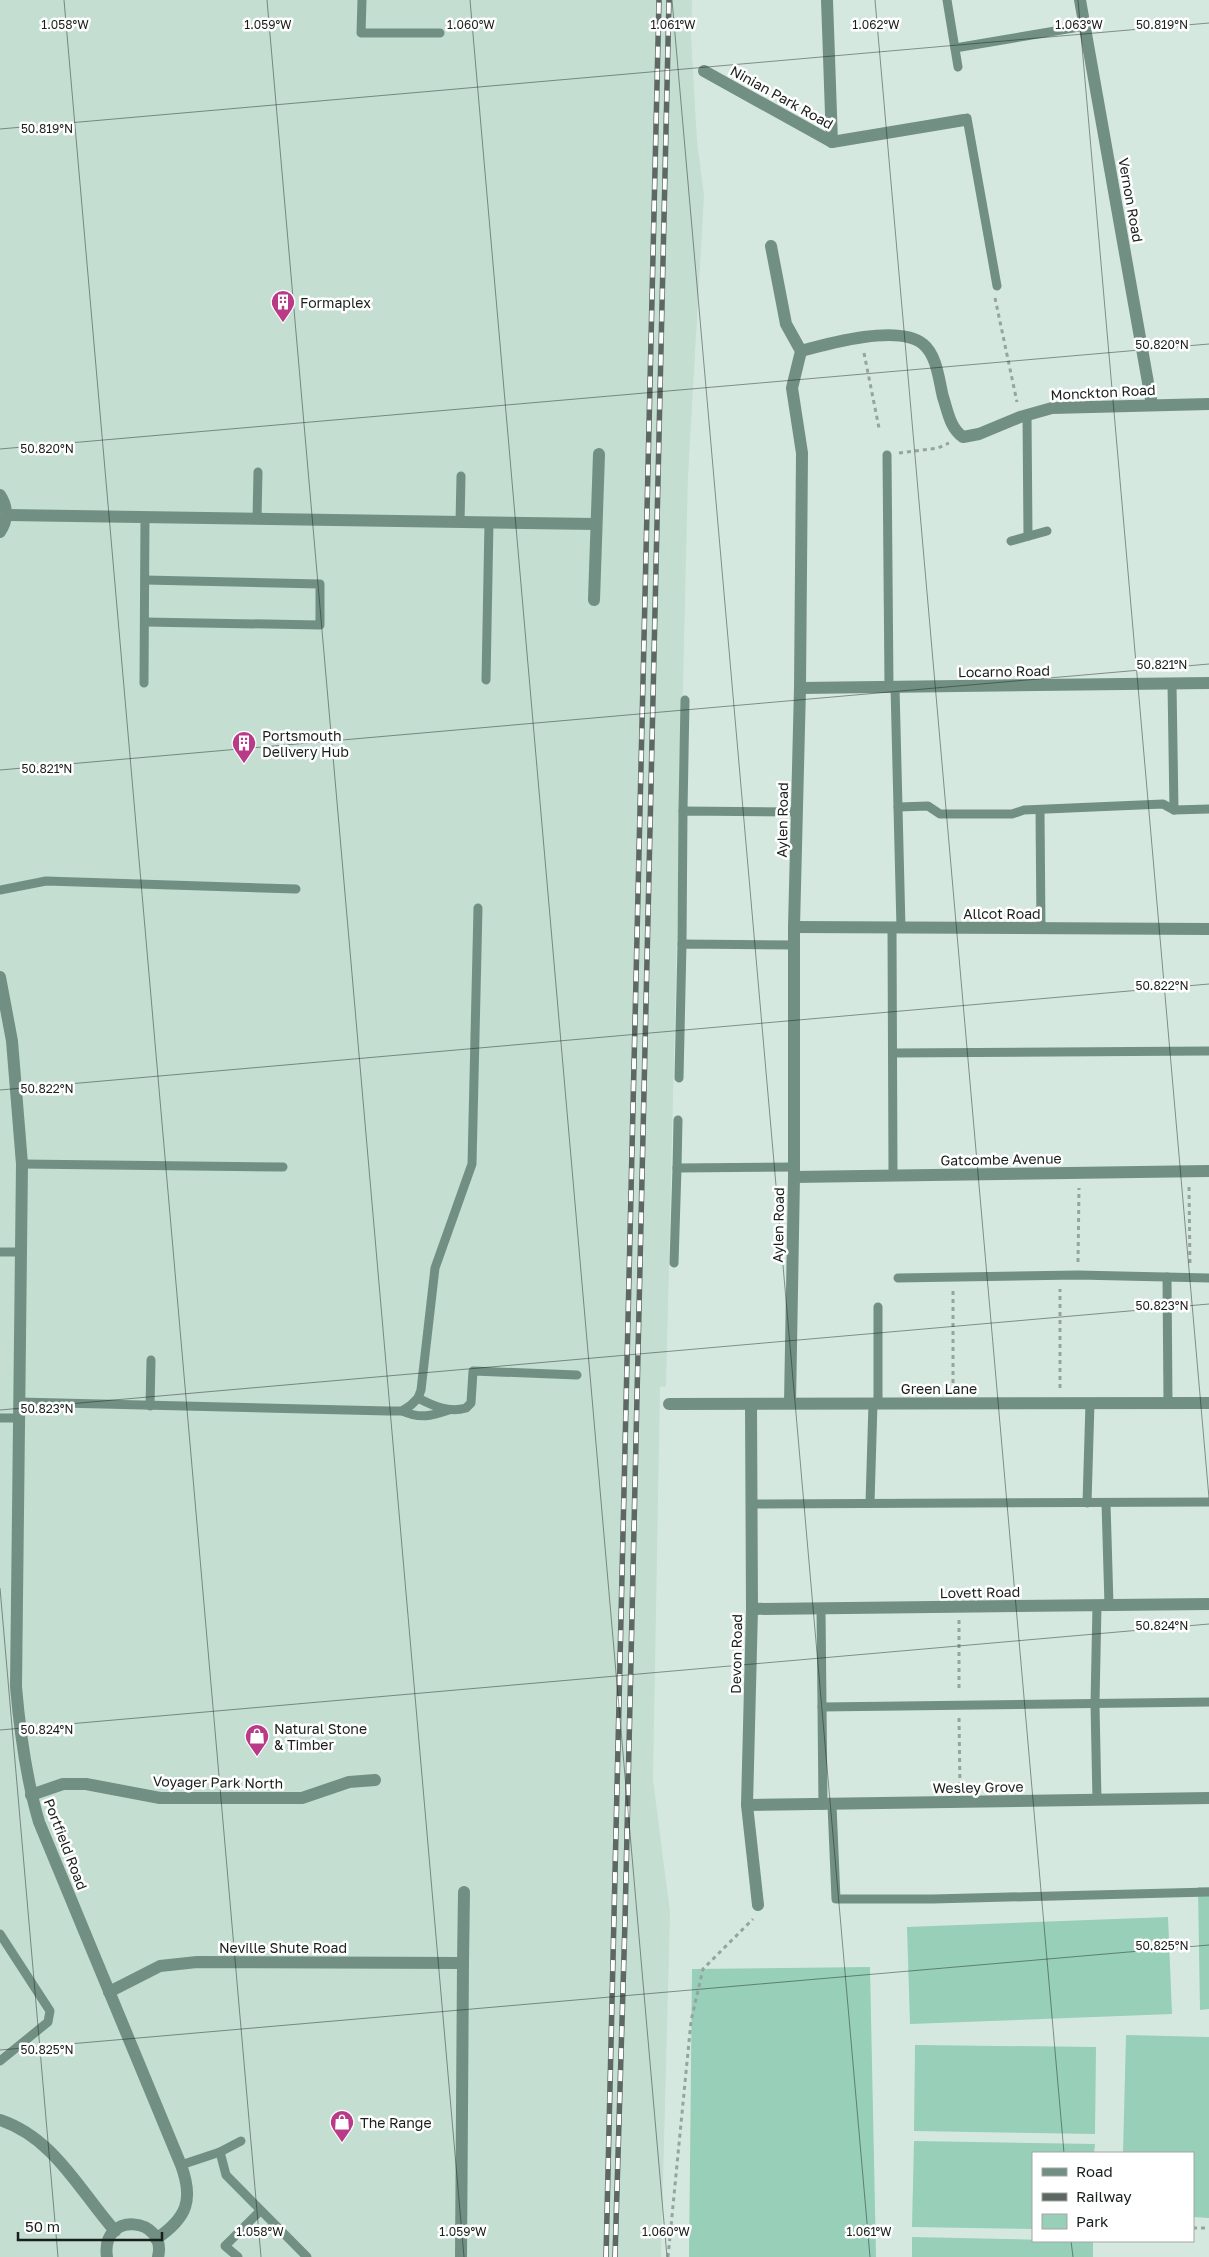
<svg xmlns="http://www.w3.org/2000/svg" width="1209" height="2257" font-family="'Golos Text',sans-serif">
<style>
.built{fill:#c4ded2}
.green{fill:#97cfb8}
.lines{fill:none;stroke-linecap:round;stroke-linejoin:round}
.path{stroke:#95a49d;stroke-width:3;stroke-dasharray:4 4;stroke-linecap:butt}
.service{stroke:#719083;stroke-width:9}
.minor{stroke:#719083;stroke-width:12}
.rail-casing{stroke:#5d6863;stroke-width:5.5}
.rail{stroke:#fff;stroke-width:4;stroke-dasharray:11;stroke-linecap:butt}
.ticks{fill:none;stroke:#181f1c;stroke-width:1;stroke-opacity:0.45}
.labels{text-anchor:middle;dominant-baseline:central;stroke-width:5;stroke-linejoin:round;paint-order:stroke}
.street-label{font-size:14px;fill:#181f1c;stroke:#fff}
.poi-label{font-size:14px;fill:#181f1c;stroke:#fff;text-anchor:start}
.ticks-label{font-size:12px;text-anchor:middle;fill:#181f1c;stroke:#fff;stroke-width:5;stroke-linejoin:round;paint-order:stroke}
</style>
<rect width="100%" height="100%" fill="#d5e8df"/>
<path class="built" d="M0 0H692L691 36 697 141 704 196 688 476 666 1386 660 1387 653 1780 670 1912 661 2257H0Z"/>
<g class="green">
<path d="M1198 1887H1209V2009L1200 2010Z"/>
<path d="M1168 1917 1172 2014 910 2024 907 1927Z"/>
<path d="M870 1967 876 2257H689L692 1969Z"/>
<path d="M1126 2035 1209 2037V2218L1193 2217V2153H1123Z"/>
<path d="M915 2045 1096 2047 1095 2134 914 2131Z"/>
<path d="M914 2141 1095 2144 1094 2153H1033V2229L912 2227Z"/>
<path d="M912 2237 1093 2241V2257H912Z"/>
</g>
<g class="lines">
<g class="path">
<path d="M995 298 1017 402"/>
<path d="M864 353 879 428"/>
<path d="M899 453 938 448 949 443"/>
<path d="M1189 1187 1190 1266"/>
<path d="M1078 1262 1079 1188"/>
<path d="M953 1291V1389"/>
<path d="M1060 1388V1289"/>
<path d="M959 1620V1691"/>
<path d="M959 1718 960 1786"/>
<path d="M1193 2228H1209"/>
<path d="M668 2257 691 2021 703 1969 753 1919"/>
</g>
<g class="service">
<path d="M362 0 361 33H440"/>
<path d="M947 0 958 67"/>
<path d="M955 48 1085 26"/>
<path d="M964 120 967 118 997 286"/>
<path d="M1027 415 1028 536"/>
<path d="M887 455 889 687"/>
<path d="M257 519 258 472"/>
<path d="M460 523 461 476"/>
<path d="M1011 541 1047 531"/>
<path d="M145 580 320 584V625L145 622"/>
<path d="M486 680 489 522"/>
<path d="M144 683 145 517"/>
<path d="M1172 684 1174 810"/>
<path d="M895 687 901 928"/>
<path d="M898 807 928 806 940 814H1012L1024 810 1163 804 1174 810 1209 809"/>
<path d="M1040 810 1041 929"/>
<path d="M683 811 685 700"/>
<path d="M0 890 46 881 296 889"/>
<path d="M892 928 893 1175"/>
<path d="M682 944 683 811 797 812"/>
<path d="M893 1053 1209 1051"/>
<path d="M679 1078 682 944 794 945"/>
<path d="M22 1164 283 1167"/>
<path d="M677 1168 678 1120"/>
<path d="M0 1252H21"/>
<path d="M674 1263 677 1168 794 1167"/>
<path d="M1167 1277 1168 1403"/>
<path d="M898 1278 1078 1275 1209 1278"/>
<path d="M878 1307V1403"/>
<path d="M418 1398C433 1406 449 1413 466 1408L471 1403 473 1371 577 1375"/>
<path d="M19 1402 388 1411H402L411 1405 418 1398 421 1390 435 1268 472 1164 478 908"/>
<path d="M150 1406 151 1360"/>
<path d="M402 1411C420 1419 431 1416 449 1410"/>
<path d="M0 1418H19"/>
<path d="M870 1503 873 1403"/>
<path d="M1087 1503 1090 1403"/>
<path d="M1106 1503 1109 1605"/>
<path d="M751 1504 1209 1502"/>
<path d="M1097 1605 1095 1704 1097 1800"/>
<path d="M821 1608 823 1805"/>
<path d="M822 1707 1209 1702"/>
<path d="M832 1805 836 1899H933L1209 1892"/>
<path d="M0 1934 50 2011 48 2022 0 2061"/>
<path d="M220 2152 226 2175 307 2257"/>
<path d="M181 2165 220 2152 241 2141"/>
<path d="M238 2257 225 2246 260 2211"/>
</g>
<g class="minor">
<path d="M827 0 832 142"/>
<path d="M1080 0 1152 405"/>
<path d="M704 71 832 142 964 120"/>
<path d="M771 246 786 324 801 351 792 388 802 453 800 688 794 927V1177L790 1403"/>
<path d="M801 351C830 343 899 324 923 344 937 355 939 381 943 397 948 412 950 428 963 437L979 434 1020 417 1052 408 1209 404"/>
<path d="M0 495C8 507 8 520 0 532"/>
<path d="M7 515 595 524"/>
<path d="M594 600 599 454"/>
<path d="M800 688 1209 683"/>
<path d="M794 927 1209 929"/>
<path d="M0 977 12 1041 22 1164 16 1687C20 1733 26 1778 39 1822L181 2165C194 2200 187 2218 156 2239"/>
<path d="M794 1177 1209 1171"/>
<path d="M669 1404 1209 1403"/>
<path d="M751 1404 752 1609 747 1805 758 1905"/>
<path d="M752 1609 1209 1604"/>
<path d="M31 1795 63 1784H86L160 1798H302L349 1782 375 1780"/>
<path d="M747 1805 1209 1798"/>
<path d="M463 1963 464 1892"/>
<path d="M109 1992 160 1966 197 1962 463 1963 461 2257"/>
<path d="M0 2120C54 2138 79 2190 115 2231"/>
<path d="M107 2257C100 2210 168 2217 158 2257"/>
</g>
<g class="rail-casing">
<g id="rail">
<path d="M606 2257 659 0"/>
<path d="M615 2257 625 1921 669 0"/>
</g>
</g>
<use href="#rail" class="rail"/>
</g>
<path class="ticks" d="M64 0 261 2257M267 0 464 2257M470 0 667 2257M672 0 870 2257M875 0 1064 2153M1078 0 1209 1498M0 129 1209 23M0 449 1209 344M0 770 1209 664M0 1090 1209 984M0 1410 1209 1304M0 1588 58 2257M0 1730 1209 1624M0 2050 1209 1945M1071 2241 1073 2257"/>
<defs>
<g id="building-pin" transform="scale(1.25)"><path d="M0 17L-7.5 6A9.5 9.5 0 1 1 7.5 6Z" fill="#b93a86" stroke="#fff"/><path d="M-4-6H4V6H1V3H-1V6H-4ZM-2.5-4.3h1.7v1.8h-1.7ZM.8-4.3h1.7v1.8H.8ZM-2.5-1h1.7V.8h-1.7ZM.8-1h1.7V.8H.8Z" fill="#fff"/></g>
<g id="shop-pin" transform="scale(1.25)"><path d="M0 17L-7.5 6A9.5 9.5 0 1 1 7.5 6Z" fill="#b93a86" stroke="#fff"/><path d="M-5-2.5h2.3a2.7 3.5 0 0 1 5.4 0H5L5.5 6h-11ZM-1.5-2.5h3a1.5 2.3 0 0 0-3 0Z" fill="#fff"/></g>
</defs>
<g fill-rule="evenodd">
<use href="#building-pin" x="283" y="302"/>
<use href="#building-pin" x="244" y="743"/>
<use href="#shop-pin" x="257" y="1736"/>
<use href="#shop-pin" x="342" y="2122"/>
</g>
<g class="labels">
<g class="street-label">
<text transform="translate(782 97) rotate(29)">Ninian Park Road</text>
<text transform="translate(1131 200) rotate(80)">Vernon Road</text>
<text transform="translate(1103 392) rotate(-3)">Monckton Road</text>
<text transform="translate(1004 671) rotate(-1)">Locarno Road</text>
<text transform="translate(782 820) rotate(-89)">Aylen Road</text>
<text x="1002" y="913">Allcot Road</text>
<text transform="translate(1001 1159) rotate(-1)">Gatcombe Avenue</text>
<text transform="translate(778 1225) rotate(-89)">Aylen Road</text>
<text x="939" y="1388">Green Lane</text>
<text transform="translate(980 1592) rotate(-1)">Lovett Road</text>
<text transform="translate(736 1654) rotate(-89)">Devon Road</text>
<text transform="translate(218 1782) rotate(1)">Voyager Park North</text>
<text transform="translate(978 1787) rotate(-1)">Wesley Grove</text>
<text transform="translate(66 1844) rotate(69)">Portfield Road</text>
<text x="283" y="1947">Neville Shute Road</text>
</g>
<g class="poi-label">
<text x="300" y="302">Formaplex</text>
<text x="262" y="735">Portsmouth<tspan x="262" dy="16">Delivery Hub</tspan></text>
<text x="274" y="1728">Natural Stone<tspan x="274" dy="16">&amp; Timber</tspan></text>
<text x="360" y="2122">The Range</text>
</g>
</g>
<g class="ticks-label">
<text x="1162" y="29">50.819°N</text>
<text x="65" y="29">1.058°W</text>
<text x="268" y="29">1.059°W</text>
<text x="471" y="29">1.060°W</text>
<text x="673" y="29">1.061°W</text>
<text x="876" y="29">1.062°W</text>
<text x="1079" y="29">1.063°W</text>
<text x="47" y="133">50.819°N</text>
<text x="1162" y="349">50.820°N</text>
<text x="47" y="453">50.820°N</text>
<text x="1162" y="669">50.821°N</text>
<text x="47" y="773">50.821°N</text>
<text x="1162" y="990">50.822°N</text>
<text x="47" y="1093">50.822°N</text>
<text x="1162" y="1310">50.823°N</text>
<text x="47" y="1413">50.823°N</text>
<text x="1162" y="1630">50.824°N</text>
<text x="47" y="1734">50.824°N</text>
<text x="1162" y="1950">50.825°N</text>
<text x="47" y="2054">50.825°N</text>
<text x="260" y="2236">1.058°W</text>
<text x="463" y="2236">1.059°W</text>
<text x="666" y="2236">1.060°W</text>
<text x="869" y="2236">1.061°W</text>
</g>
<rect x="1032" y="2152" width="162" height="90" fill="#ffffff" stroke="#a3a5a4"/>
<rect x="1042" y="2168" width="25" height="8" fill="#719083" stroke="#a3a5a4"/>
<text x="1076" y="2177" font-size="15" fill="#181f1c">Road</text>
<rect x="1042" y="2193" width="25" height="8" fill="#5d6863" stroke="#a3a5a4"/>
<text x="1076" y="2202" font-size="15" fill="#181f1c">Railway</text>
<rect x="1042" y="2214" width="25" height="15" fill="#97cfb8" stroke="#a3a5a4"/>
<text x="1076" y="2227" font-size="15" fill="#181f1c">Park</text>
<path d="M18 2232v8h144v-8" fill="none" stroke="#181f1c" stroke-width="2.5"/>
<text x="25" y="2232" font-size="15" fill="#181f1c" stroke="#ffffff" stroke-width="4" paint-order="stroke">50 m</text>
</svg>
